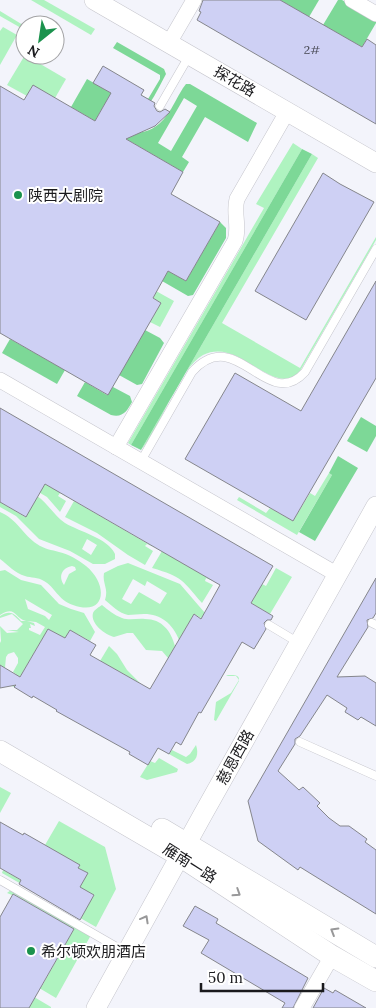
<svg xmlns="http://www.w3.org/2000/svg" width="376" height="1008" font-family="Lora,'Noto Sans SC',serif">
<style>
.green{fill:#aff3c0;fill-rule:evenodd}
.forest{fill:#7dd897;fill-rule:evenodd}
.building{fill:#ced0f4;stroke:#85868c}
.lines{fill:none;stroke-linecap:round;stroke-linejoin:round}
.service-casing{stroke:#c5c5cc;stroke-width:9}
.minor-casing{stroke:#c5c5cc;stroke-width:16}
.tertiary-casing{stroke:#c5c5cc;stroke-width:20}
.secondary-casing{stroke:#c5c5cc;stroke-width:22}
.service{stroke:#fff;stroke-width:8}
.minor{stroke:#fff;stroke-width:15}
.tertiary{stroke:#fff;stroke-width:19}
.secondary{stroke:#fff;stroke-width:21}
.oneway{stroke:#989899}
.poi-dot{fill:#1b924d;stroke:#fff;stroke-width:2}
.labels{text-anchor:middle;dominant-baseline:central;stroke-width:4;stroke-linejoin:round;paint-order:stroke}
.number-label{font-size:12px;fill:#474853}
.street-label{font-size:15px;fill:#1a1a1d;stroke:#fff}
.poi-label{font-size:15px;fill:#1a1a1d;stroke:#fff;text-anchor:start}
</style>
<rect width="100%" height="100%" fill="#f3f4fb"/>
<g class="green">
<path d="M31 0H44L95 29 91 35Z"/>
<path d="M0 11 23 25 21 28 0 16Z"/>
<path d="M3 27 17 35 0 65V31Z"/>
<path d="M25 55 66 79 55 98 27 96 7 85Z"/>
<path d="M293 143 302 149 131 445 128 443 264 208 256 204Z"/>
<path d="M312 154 318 158 222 323 300 368 376 237V240L300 371C273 400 240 336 203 355 179 368 160 429 141 450Z"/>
<path d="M156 291 174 301 160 327 150 322 161 303 153 298Z"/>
<path d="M15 467 68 497 60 493 58 496 66 501 60 512 47 497 35 490Z"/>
<path d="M329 473 332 475 297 535 237 500 239 497 266 513 270 508 293 521 310 493 315 496Z"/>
<path d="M37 496C48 503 54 516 65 523 80 532 108 538 115 554V559L105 564H93L70 551 39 539 16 516 0 507V502L25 517ZM87 539 97 545 91 555 82 549Z"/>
<path d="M74 501 155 548 147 544 145 546 153 551 145 565 128 555 97 533 65 517Z"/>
<path d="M0 512C17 519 23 535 37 544 44 549 52 550 59 552 69 554 78 560 86 566 109 585 106 617 73 605 58 600 55 587 44 581 38 577 31 578 25 576 15 573 8 565 0 559ZM72 566 75 567 76 570 69 574 64 585C58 576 62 568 72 566Z"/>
<path d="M162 551 215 582 206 578 205 581 213 585 202 603C182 580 183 577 152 568Z"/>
<path d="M128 563 180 584 205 613 234 637 194 614 179 640C173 624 161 614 144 614 138 614 133 615 128 615 119 613 112 606 105 600 109 589 102 583 104 573L118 566ZM133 579 145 586 147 581 167 593 160 604 139 592 131 604 122 599Z"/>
<path d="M276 568 292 577 270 614 251 603 262 584 266 586Z"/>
<path d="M5 570 21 580 41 585 59 604 71 609 84 613 95 632 90 641 70 630 66 639 48 629 14 687 10 685 16 674 13 672 18 663V658L14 652 8 654 6 657 5 668 0 670V643L1 641 0 626 7 633 19 632 7 630H17L23 624 12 614 0 618V616C10 610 14 613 21 621H26C14 618 16 605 0 615V571ZM25 599 52 615 49 620 45 616 28 609ZM27 621 36 622 45 627 40 635 29 630V628H31L30 624 35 626 34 623Z"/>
<path d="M102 605C108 610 114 615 122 618 130 621 137 618 145 619 162 619 171 631 175 646L168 658 162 651 146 650 133 633H127L114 637C106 635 90 624 93 613 94 610 99 607 102 605Z"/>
<path d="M109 646 117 654 127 670 140 683 100 661Z"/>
<path d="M228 675C233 675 240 674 239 681L216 721 214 720 216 702 231 693 239 680 236 676H226Z"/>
<path d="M196 745C199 754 197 762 187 764L158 748 169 754 172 750 186 757 190 754Z"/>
<path d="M159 758 178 769 177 772 147 780 140 777 150 761 155 763Z"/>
<path d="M0 787 11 793 0 813Z"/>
<path d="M59 821 105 847 116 889 96 927 2 873 3 870 82 915 94 895 79 888 87 873 78 868 79 865 45 845Z"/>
<path d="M11 890 91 935 56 998 29 982 42 986 74 929 14 894 12 895 7 893Z"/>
<path d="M24 991 51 1007V1008H29Z"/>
</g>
<g class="forest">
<path d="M280 0H319L309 17Z"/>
<path d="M338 0H342L376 19V23L362 47 323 25Z"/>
<path d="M117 42 164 69 166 74C148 107 146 124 106 102L96 119C120 133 147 143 167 115 173 107 177 97 183 88L186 84H190L257 123 248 142 205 117 182 157 189 162 183 172 71 107 87 79 134 106 141 95 148 99 160 79V75L113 48ZM184 98 197 106 171 151 158 143Z"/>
<path d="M302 149 312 154 141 450 131 445Z"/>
<path d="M220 222 226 228V238L193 295 188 296 162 281 168 271 186 281Z"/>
<path d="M145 330 160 338 164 343 142 384 137 385 119 375Z"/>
<path d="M10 339 65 370 57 384 2 353Z"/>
<path d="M85 382 107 395 113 387 130 396 132 402C127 411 123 418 111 415L77 396Z"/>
<path d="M361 417 376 426V436L367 452 347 441Z"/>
<path d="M338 456 358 468 315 541 299 532 332 475 329 473Z"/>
</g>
<g class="building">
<path d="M203 0H280L362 47 367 39 376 45V124L197 20 201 12 199 11Z"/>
<path d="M103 66 144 90 141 95 155 103 154 106 157 111 160 112 165 109 170 112 155 126 126 139 183 172 171 194 220 222 186 281 168 271 153 298 161 303 108 395 0 333V86L24 100 33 85 95 121 111 93 93 83Z"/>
<path d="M323 173 340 184 374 202 306 320 255 291Z"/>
<path d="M376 281V378L293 521 185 459 235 373 301 411Z"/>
<path d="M0 408 273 566 251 603 273 616 271 620H267L264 623 266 629 254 649 242 642 201 713 199 712 181 745 176 742 169 754 158 748 148 765 129 754 130 752 56 711 57 710 33 696 32 698 14 687 16 685 0 688V665L20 677 48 629 65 638 70 630 96 645 90 655 150 689 194 614 201 619 220 585 45 484 26 517 0 502Z"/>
<path d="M376 578V613L373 618 367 620 368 627 337 677 365 676 376 683V726L361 717 358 720 345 712 347 708 327 695 300 736 295 739V744L278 771 299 790 303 787 320 803 317 806 329 818 340 826H349L367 839 365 842 376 850V914L300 867 298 870 258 841 248 801Z"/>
<path d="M0 822 23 835 24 833 80 865 78 868 88 873 80 887 94 895 80 920 19 884 21 880 0 868Z"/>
<path d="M13 894 74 929 29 1008H0V917Z"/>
<path d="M195 906 218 919 216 923 308 978 293 1008H282L285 1003 201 953 209 940 183 926Z"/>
<path d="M324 988 333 993 335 990 366 1008H313Z"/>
</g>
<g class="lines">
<g class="service-casing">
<g id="service">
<path d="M160 106 189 56"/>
<path d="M141 461 192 372C236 322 267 414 305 372L376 249"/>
<path d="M372 623 376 625"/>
<path d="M269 625 299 643"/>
<path d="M300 742 376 776"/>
<path d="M0 880 127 953"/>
</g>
</g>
<g class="minor-casing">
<g id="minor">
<path d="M352 0 376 14"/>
<path d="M169 43 194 0"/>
<path d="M0 380 338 575"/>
<path d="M116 447 235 241C240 227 233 213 237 199L287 112"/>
<path d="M302 1008 332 956"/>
</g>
</g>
<g class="tertiary-casing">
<g id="tertiary">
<path d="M94 0 376 163"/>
<path d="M96 1008 202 816 376 506"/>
</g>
</g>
<g class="secondary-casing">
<g id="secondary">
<path d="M0 751 180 856 332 956 376 981"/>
<path d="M162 829 376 957"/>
</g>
</g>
<use href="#service" class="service"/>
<use href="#minor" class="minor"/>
<use href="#tertiary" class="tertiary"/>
<use href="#secondary" class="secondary"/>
</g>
<defs><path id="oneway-chevron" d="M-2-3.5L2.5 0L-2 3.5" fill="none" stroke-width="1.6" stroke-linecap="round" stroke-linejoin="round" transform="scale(1.25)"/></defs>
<g class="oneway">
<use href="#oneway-chevron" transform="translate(237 893) rotate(33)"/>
<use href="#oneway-chevron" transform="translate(145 919) rotate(-61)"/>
<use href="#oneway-chevron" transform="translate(334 931) rotate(-149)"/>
</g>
<g class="poi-dot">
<circle cx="18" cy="195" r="5"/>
<circle cx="31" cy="951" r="5"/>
</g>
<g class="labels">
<g class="number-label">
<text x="312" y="49">2#</text>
</g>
<g class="street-label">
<text transform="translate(235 81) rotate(30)">探花路</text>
<text transform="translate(235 757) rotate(-61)">慈恩西路</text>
<text transform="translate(190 863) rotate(32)">雁南一路</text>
</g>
<g class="poi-label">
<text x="28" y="195">陕西大剧院</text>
<text x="41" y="951">希尔顿欢朋酒店</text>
</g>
</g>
<g transform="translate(40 40) rotate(210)"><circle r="24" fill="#ffffff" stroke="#a3a3a5"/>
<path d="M0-4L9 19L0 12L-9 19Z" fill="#1b924d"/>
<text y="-8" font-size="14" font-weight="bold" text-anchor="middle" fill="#1a1a1d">N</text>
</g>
<path d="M201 983v8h122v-8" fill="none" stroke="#1a1a1d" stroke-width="2.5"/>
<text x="208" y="983" font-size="15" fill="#1a1a1d" stroke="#ffffff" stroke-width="4" paint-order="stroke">50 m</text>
</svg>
